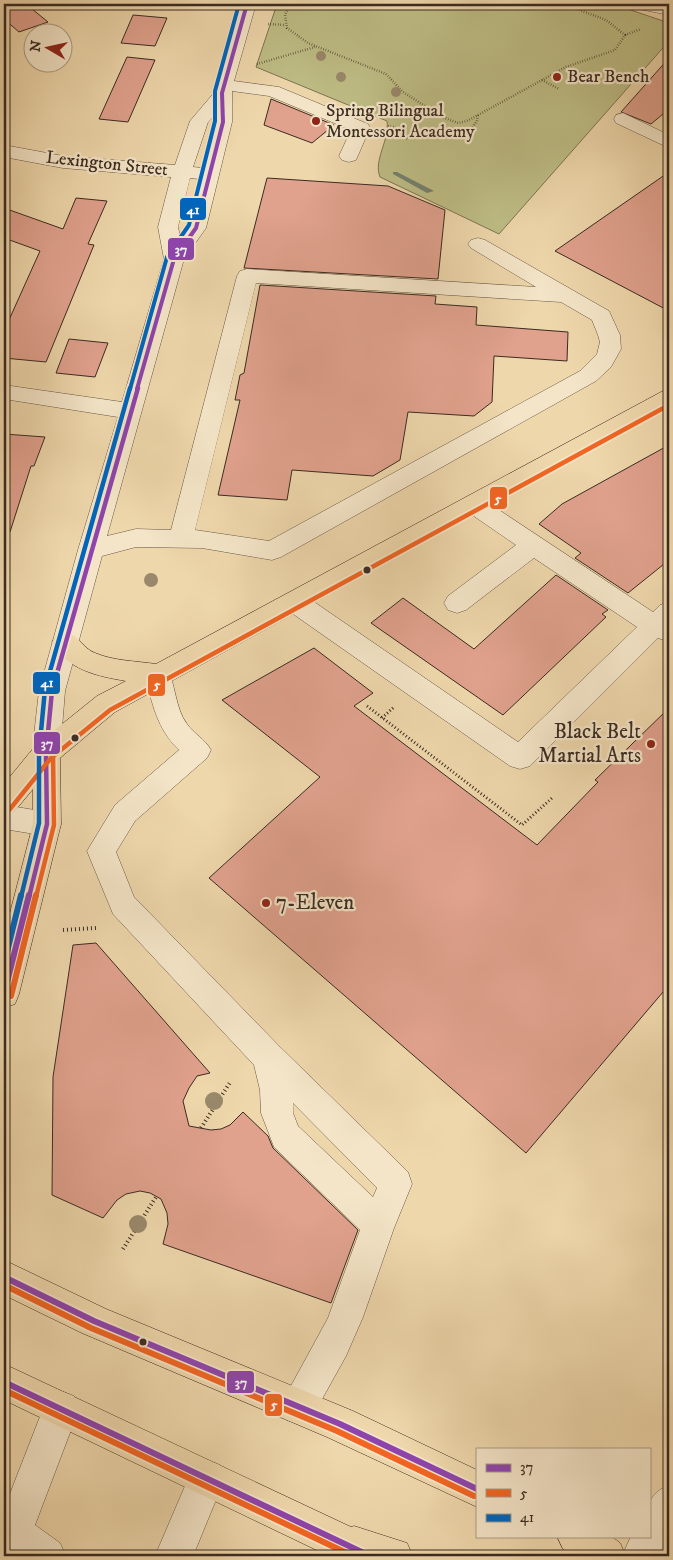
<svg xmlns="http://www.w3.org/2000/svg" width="673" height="1560" font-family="'IM FELL DW Pica',serif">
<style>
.green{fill:#bebd85;stroke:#7c7454}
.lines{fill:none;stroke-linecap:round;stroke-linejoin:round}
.stream{fill:#748171;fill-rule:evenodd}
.building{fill:#e0a18d;stroke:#3a2b22}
.minor-casing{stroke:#675644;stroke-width:1}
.major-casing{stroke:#3a2b22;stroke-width:1}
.path-far2{stroke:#3a2b22;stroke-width:2.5;stroke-dasharray:0.5 2;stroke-linecap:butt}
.path-far1{stroke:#3a2b22;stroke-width:3;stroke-dasharray:1 2.5;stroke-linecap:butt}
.path{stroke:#3a2b22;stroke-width:4;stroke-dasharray:1 3;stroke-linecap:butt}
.minor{fill:#f4e5c8;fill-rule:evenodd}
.major{fill:#eed7ab;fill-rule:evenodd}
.bus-1-far2-casing{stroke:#f4e5c8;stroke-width:6}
.bus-1-far1-casing{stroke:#f4e5c8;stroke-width:8}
.bus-1-casing{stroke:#f4e5c8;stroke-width:10}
.bus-2-far1-casing{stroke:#f4e5c8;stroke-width:8}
.bus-2-casing{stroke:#f4e5c8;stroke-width:10}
.bus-3-far2-casing{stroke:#f4e5c8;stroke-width:6}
.bus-3-far1-casing{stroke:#f4e5c8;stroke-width:8}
.bus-3-casing{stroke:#f4e5c8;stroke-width:10}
.bus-1-far2{stroke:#8e44ad;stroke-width:4}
.bus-1-far1{stroke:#8e44ad;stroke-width:4.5}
.bus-1{stroke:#8e44ad;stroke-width:6}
.bus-2-far1{stroke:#f26522;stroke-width:4.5}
.bus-2{stroke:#f26522;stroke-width:6}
.bus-3-far2{stroke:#0065bd;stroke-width:4}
.bus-3-far1{stroke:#0065bd;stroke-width:4.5}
.bus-3{stroke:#0065bd;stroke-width:6}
.tree{fill:#99886b}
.poi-dot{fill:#8f2418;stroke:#f4e5c8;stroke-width:2}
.bus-dot{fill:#3a2b22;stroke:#f4e5c8;stroke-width:2}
.labels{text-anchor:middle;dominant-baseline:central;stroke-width:4.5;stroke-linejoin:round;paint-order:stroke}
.far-poi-label{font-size:18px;fill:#3a2b22;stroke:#f4e5c8;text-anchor:start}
.far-street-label{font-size:18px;fill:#3a2b22;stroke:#f4e5c8}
.poi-label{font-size:21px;fill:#3a2b22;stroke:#f4e5c8;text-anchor:end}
.line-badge{stroke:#f4e5c8;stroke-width:2}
.badge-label{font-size:14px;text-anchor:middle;font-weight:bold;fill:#fff}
</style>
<rect width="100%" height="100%" fill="#eed7ab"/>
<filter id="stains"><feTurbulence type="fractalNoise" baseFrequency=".004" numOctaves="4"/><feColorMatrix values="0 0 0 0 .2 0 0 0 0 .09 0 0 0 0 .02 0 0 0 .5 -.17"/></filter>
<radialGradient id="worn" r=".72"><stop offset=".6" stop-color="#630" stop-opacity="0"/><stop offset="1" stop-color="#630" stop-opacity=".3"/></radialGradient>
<path class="green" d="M277 4H613L669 23V41L499 234 380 177C373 160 390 140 387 121L256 67Z"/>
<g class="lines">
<path class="stream" d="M393 172H397L434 191 427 193 393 174Z"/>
</g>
<g class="building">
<path d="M4 4H26L48 22 19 32 4 19Z"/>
<path d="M133 15 167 18 155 46 121 43Z"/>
<path d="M127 57 155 60 128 122 99 119Z"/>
<path d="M669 58V109L651 124 621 112Z"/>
<path d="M271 99 334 125 312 143 264 125Z"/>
<path d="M669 172V311L555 251Z"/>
<path d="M267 178 388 186 445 210 438 279 244 268Z"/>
<path d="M76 198 107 201 88 244 94 245 46 362 4 358V331L40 251 4 238V208L63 229Z"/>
<path d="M260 285 436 296 435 304 477 307 476 325 568 332 567 361 494 356 492 402 474 416 408 412 400 460 373 476 292 470 287 500 218 495 240 400H235L240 375 244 373Z"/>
<path d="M69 339 108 343 95 377 56 373Z"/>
<path d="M4 434 45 437 34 466H31L10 532 4 531Z"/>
<path d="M669 445V560L628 593 575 558 581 553 539 524 562 504Z"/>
<path d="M556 575 608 610 602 614 606 617 503 715 371 623 403 598 474 649Z"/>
<path d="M314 648 373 693 354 706 537 845 598 782 595 780 669 708V985L526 1153 209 878 320 777 222 700Z"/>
<path d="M96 943 210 1073 197 1076 189 1088 183 1101 189 1126 211 1130 221 1129 230 1125 243 1112 268 1136 273 1148 358 1230 331 1303 163 1244 168 1224 167 1213 161 1199 150 1193 140 1191 126 1194 117 1200 103 1218 52 1195 53 1077 73 945Z"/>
</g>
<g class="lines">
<g class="minor-casing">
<g id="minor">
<path d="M238 4H256L234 81 279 87 368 124 370 128 356 160 349 162 342 160 339 156 351 130 269 96 232 91V122L206 228 184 259 107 536 136 529 171 530 237 276 240 271 247 269 536 287 471 248 468 244 471 240 478 238 485 240 609 311 620 335 621 349 611 367 596 381 281 557 272 560 202 548 136 547 102 556 65 691 60 753 56 761 46 764 36 761 32 753 39 691 78 550 118 417 4 399V385L122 402 164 259 158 227 171 177 63 168 4 157V145L63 156 175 165 190 121 213 94ZM214 116V122L202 168 193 167 208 122ZM190 178 199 179 186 228 180 236 178 227ZM256 283 561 302 592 320 598 335 600 342 597 354 580 371 269 541 195 530Z"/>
<path d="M631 4 669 5V15L634 8Z"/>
<path d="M623 113 669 135V148L616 123 614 119 616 115Z"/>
<path d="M473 495 481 498 653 612 660 605 669 602V642L658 638 530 766 520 769 510 766 286 609 282 602 286 595 295 592 304 595 518 742 637 627 534 558 466 610 457 613 448 610 444 603 448 596 516 545 465 510 461 504 465 498Z"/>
<path d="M158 665 167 668C176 685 175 708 187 724 194 734 205 739 211 750L207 758 135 821 116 852 134 897 279 1046 408 1172 412 1184 394 1228 363 1317 346 1356 311 1419 298 1424 285 1419 280 1406 328 1318 360 1230 274 1147 261 1113 260 1090 254 1065 113 914 87 851 115 805 179 750C157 729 152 703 145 675L149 668ZM293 1103 377 1188 373 1197 298 1126 293 1113Z"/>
<path d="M4 805 47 812 57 815 61 824 57 833 47 836 4 829Z"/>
<path d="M61 1391 74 1396 79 1409 35 1525 60 1543 66 1556H14L10 1553 4 1556V1509L48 1396Z"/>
<path d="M207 1460 220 1465 225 1478 193 1556H155L194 1465Z"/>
<path d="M669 1485V1541L661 1556H622L631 1536H649C649 1512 643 1496 669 1485Z"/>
</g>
</g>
<g class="major-casing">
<g id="major">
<path d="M669 389V407L115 712 60 758 61 824 19 994 15 1004 4 1008V936L33 824V789L14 812 4 816V784L36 745 97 696 126 681C97 676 67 670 52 642L56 635C78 628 78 646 95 653 114 661 136 661 156 664L661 392Z"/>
<path d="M4 1260 106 1309 353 1411 477 1470V1507L327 1437 82 1333 4 1295Z"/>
<path d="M4 1364 351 1527 354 1526 407 1543 413 1556H329L4 1400Z"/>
<path d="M557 1536H611L620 1543 626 1556H573L563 1549Z"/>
</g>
</g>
<g class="path-far2">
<path d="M290 4 285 15 287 28 308 43 386 74 403 92 442 117 458 123 467 121 566 67 615 50 625 35 606 20 564 4"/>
<path d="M268 24 285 25"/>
<path d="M625 35 641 29"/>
<path d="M257 64 315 47"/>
<path d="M542 80 559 89"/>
<path d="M388 126 397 128 399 135 408 139"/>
<path d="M471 129 477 121 478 115"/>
</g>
<g class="path-far1">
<path d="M367 706 522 825 552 798"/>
<path d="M382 718 394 707"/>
</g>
<g class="path">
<path d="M63 930 96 928"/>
<path d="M201 1128 231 1081"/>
<path d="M123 1249 156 1197"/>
</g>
<use href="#minor" class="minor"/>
<use href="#major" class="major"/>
<g class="bus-1-far2-casing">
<path id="bus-1-far2" d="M137 389 174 259 196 228 223 122 222 93 247 4"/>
</g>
<g class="bus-1-far1-casing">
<path id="bus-1-far1" d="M29 897 47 824 46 753 52 691 138 388"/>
</g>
<g class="bus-1-casing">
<g id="bus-1">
<path d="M4 994 29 895"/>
<path d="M4 1277 94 1321 340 1424 477 1489"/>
<path d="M4 1382 370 1556"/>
</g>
</g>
<g class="bus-2-far1-casing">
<g id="bus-2-far1">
<path d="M10 809 51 758 110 710 669 405"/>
<path d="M36 897 54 825 53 753"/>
</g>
</g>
<g class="bus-2-casing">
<g id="bus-2">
<path d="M11 996 36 895"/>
<path d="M4 1285 91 1328 337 1431 474 1496"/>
<path d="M4 1390 353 1556"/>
</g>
</g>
<g class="bus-3-far2-casing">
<path id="bus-3-far2" d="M130 389 167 257 189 225 215 121V91L239 4"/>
</g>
<g class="bus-3-far1-casing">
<path id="bus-3-far1" d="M21 897 39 823V753L45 689 130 388"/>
</g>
<g class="bus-3-casing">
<path id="bus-3" d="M4 964 21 895"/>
</g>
<use href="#bus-1-far2" class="bus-1-far2"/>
<use href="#bus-1-far1" class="bus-1-far1"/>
<use href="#bus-1" class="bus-1"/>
<use href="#bus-2-far1" class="bus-2-far1"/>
<use href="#bus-2" class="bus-2"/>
<use href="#bus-3-far2" class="bus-3-far2"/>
<use href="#bus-3-far1" class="bus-3-far1"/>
<use href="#bus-3" class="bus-3"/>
</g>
<g class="tree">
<circle cx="321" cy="56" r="5"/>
<circle cx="341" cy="77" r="5"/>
<circle cx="396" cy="92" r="5"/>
<circle cx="151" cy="580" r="7"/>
<circle cx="214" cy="1101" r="9"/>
<circle cx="138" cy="1224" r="9"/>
</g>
<g class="poi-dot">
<circle cx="557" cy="77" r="5"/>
<circle cx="316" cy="121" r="5"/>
<circle cx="651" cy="744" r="5"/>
<circle cx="266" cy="903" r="5"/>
</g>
<g class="bus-dot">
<circle cx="367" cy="570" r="4.5"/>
<circle cx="75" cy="738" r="4.5"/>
<circle cx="143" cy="1342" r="4.5"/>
</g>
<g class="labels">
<g class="far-poi-label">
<text x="567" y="77">Bear Bench</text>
<text x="326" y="111">Spring Bilingual<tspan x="326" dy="21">Montessori Academy</tspan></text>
</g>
<g class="far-street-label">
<text transform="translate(107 164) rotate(6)">Lexington Street</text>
</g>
<g class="poi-label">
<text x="641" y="732">Black Belt<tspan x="641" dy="24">Martial Arts</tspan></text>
<text x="276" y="903" text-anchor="start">7-Eleven</text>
</g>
</g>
<g class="line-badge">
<rect x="179" y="197" width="28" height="24" rx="5" fill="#0065bd"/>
<rect x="167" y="237" width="28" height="24" rx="5" fill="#8e44ad"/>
<rect x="489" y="486" width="19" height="24" rx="5" fill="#f26522"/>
<rect x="32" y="671" width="29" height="24" rx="5" fill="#0065bd"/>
<rect x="147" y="673" width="19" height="24" rx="5" fill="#f26522"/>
<rect x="33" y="731" width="28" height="24" rx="5" fill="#8e44ad"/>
<rect x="226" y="1370" width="29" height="24" rx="5" fill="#8e44ad"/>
<rect x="264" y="1393" width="19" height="24" rx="5" fill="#f26522"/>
</g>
<g class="badge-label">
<text x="193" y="214">41</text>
<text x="181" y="254">37</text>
<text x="498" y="503">5</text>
<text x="47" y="687">41</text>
<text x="157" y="689">5</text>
<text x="47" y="748">37</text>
<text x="241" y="1387">37</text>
<text x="274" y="1409">5</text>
</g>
<rect width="673" height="1560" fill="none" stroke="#eed7ab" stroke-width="20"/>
<rect x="5" y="5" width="663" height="1550" fill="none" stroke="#3a2b22" stroke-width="2.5"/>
<rect x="10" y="10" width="653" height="1540" fill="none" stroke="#3a2b22"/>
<rect x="476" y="1448" width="175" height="90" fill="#f4e5c8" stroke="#aa9b86"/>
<rect x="486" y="1464" width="25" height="8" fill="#8e44ad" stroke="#aa9b86"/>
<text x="520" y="1472" font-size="15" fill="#3a2b22">37</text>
<rect x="486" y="1489" width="25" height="8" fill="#f26522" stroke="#aa9b86"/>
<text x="520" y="1498" font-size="15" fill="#3a2b22">5</text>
<rect x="486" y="1514" width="25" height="8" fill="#0065bd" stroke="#aa9b86"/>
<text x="520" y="1522" font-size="15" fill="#3a2b22">41</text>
<g transform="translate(48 48) rotate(279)"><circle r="24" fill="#f4e5c8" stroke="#aa9b86"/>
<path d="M0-4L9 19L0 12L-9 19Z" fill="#8f2418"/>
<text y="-8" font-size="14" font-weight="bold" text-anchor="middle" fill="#3a2b22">N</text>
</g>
<rect width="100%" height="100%" filter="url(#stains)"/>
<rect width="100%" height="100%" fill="url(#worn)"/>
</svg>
